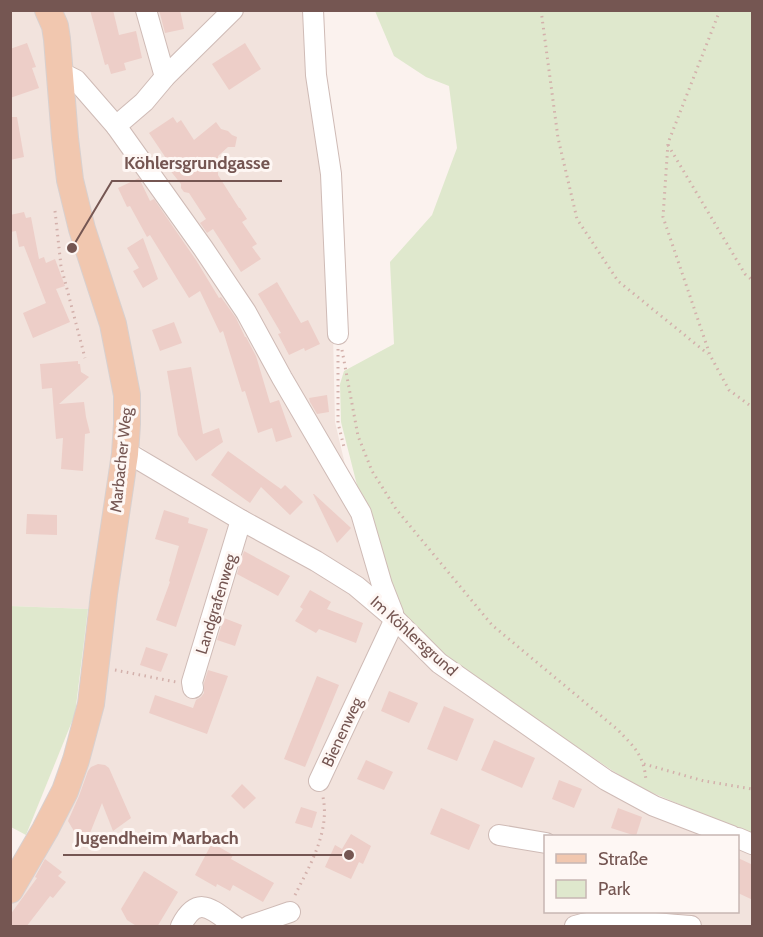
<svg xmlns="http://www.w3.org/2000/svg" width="763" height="937" font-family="Cabin,sans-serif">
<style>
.residential{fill:#f2e3dd}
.green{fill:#dfe8cd}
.building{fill:#edcec8}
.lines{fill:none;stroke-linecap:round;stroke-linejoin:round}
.minor-casing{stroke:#cfbbb6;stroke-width:22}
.major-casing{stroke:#d8d0cf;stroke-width:28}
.path{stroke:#d3b0ab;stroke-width:3;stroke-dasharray:1.5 4.5;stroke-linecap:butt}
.minor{stroke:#fff;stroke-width:20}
.major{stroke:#f1c7af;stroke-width:26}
.labels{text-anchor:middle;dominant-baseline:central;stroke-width:6;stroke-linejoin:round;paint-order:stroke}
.street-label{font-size:16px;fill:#755652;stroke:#fef7f4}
.leader{fill:none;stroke:#755652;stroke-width:2}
.callout-dot{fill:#755652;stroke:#fef7f4;stroke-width:2}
.callout-label{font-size:18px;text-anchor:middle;font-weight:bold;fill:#755652;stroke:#fef7f4;stroke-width:6;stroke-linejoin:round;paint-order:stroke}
</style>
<rect width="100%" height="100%" fill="#fbf2ee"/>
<g class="residential">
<path d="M37 10 42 22 112 373 116 442 88 609 11 606 10 11Z"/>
<path d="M59 11H307L325 176 333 333 335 422 351 490 382 596 172 468 136 444 87 210Z"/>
<path d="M136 466 372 606 383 622 434 668 717 836H546V912H738V844L752 850V926H11V897L96 731Z"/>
</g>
<g class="green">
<path d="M375 11H752V835L641 788 613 771 445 658 403 613 388 584 358 489 341 422 340 384 344 371 394 344 390 262 432 215 457 148 449 86 426 77 394 56Z"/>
<path d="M10 606 88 609 75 714 26 835 11 827Z"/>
</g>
<g class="building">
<path d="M90 10H113L119 35 136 31 142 58 124 63 126 70 111 74 108 64 105 65Z"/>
<path d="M159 10H180L184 29 165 33Z"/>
<path d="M27 43 36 67 32 68 39 88 10 98V49Z"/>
<path d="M245 43 261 69 229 90 212 64Z"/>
<path d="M10 117H17L24 157 10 160Z"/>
<path d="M173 117 177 123 181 120 194 140 216 122 221 129 228 131 232 135 237 137 235 147H228L218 156V175L239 208H240L247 219 242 222 257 244 252 247 261 259 241 272 213 229 207 233 200 223 206 219 189 193 184 192 181 188V184L169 169 172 167 149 133Z"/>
<path d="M139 178 150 201 154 199 196 260 219 298 221 297 236 318 245 337H246L256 356 270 403 279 400 292 437 276 442 272 428 258 433 245 391 242 392 223 331 220 333 200 291 189 298 150 235 147 237 130 206 127 207 118 188Z"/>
<path d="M24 212 26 218 31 217 39 259 44 257 46 263 55 259 65 286 56 289 70 322 33 338 23 313 46 303 24 246 19 247 16 231 10 232V215Z"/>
<path d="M143 238 158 279 143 288 133 271 139 268 127 248Z"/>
<path d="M277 282 301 323 308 320 320 344 305 351 304 348 289 355 278 334 281 333 258 294Z"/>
<path d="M174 322 182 343 160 351 152 330Z"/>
<path d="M78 361V364H80L81 372 89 377 59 404 84 402 86 417 90 433 85 434 83 471 61 469 63 438 56 439 52 388 42 389 40 364Z"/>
<path d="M191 367 203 434 219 428 223 442 196 461 178 435 167 371Z"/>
<path d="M327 395 329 412 317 414 310 402 309 398Z"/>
<path d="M228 451 281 489 285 485 303 502 290 515 261 487 250 503 211 475Z"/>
<path d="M313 494H314L351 528 337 543Z"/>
<path d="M164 510 189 518 188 523 208 529 176 627 156 620 170 582 169 581 179 546 155 539Z"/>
<path d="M27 514 57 515V535L26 534Z"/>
<path d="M244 551 290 576 278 596 237 574Z"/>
<path d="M310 590 331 602 327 609 363 623 356 643 319 629 316 633 295 621 303 609 300 607Z"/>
<path d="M224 618 242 625 235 646 217 640Z"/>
<path d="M146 647 168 654 161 672 140 665Z"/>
<path d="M208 670 228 676 207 734 149 713 155 695 193 708 196 700 201 697 204 693V683Z"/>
<path d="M317 676 339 685 305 767 284 759Z"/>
<path d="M389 691 418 703 409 723 381 711Z"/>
<path d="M444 706 474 719 457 761 427 749Z"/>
<path d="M494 740 535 758 522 788 481 770Z"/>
<path d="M366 760 393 772 384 790 357 779Z"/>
<path d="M98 764 105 765 109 768 131 818 113 831 102 803 84 848 68 821 79 796 88 771 91 767Z"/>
<path d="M559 780 582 789 574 808 552 799Z"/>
<path d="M242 784 256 798 244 809 231 796Z"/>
<path d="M301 807 317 812 312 828 295 823Z"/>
<path d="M441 808 480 825 469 850 430 834Z"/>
<path d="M618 808 642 817 636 836 611 828Z"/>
<path d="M351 834 371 846 363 864 359 862 351 879 325 867 335 845 342 849Z"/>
<path d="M212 843 233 855 231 859 274 883 263 902 233 885 230 891 217 884 216 887 195 875Z"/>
<path d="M738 858 753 865V900L738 893Z"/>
<path d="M45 859 62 872 58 876 66 882 53 898 50 896 26 927H10V915L37 878 35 877Z"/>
<path d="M144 871 178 892 157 927H138L127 920 121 909Z"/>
</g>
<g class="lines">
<g class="minor-casing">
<g id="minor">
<path d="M146 10 165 77"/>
<path d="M313 10 316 75 331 174 338 334"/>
<path d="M60 72 76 80 116 126 203 248 246 312 282 378 361 513 382 585 393 613"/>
<path d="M116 126 144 102 165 77 233 10"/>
<path d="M125 454 133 456 241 520 316 561 356 586 395 619 439 663 606 780 654 806 732 836"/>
<path d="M193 688 192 682 241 520"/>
<path d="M319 781 395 619"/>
<path d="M499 835 546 843"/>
<path d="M738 838 752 844"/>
<path d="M181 926C198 893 212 910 235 926"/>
<path d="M249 926 290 912"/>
<path d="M575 926C606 915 657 924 691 926"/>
</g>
</g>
<g class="major-casing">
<path id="major" d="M10 890 45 830 65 791 76 760 91 704 104 594 125 454 127 424V395L113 324 82 229 70 180 65 138 57 39 55 26 48 10"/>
</g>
<g class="path">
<path d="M541 10 558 138 577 219 618 281 708 354"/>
<path d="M720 10 668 143 663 217 710 355 729 390 752 407"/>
<path d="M668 145 745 274 752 280"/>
<path d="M55 211 61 266 85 358"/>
<path d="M338 349V423L344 447"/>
<path d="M342 350 358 436 372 471 396 509 492 625 618 730C635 748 644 755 646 781"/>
<path d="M115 670 176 682"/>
<path d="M644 764 704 781 752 789"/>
<path d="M295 895C310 865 330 832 323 797"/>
</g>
<use href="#minor" class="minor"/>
<use href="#major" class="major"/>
</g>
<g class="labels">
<g class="street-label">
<text transform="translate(121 460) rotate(-84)">Marbacher Weg</text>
<text transform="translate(216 604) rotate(-73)">Landgrafenweg</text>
<text transform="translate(414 636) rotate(42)">Im Köhlersgrund</text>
<text transform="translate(342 732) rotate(-65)">Bienenweg</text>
</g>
</g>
<path class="leader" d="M72 248L112 181H282M349 855L250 855H63"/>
<g class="callout-dot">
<circle cx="72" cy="248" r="6"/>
<circle cx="349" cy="855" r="6"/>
</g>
<g class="callout-label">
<text x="197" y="169">Köhlersgrundgasse</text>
<text x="157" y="844">Jugendheim Marbach</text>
</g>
<rect width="763" height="937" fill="none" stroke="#755652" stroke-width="24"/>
<rect x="544" y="835" width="195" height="78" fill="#fef7f4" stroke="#c7b7b3" stroke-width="1.5"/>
<rect x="556" y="854" width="30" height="9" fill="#f1c7af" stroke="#c7b7b3" stroke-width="1.5"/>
<text x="598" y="865" font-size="18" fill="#755652">Straße</text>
<rect x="556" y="880" width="30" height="18" fill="#dfe8cd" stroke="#c7b7b3" stroke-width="1.5"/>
<text x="598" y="895" font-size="18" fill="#755652">Park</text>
</svg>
